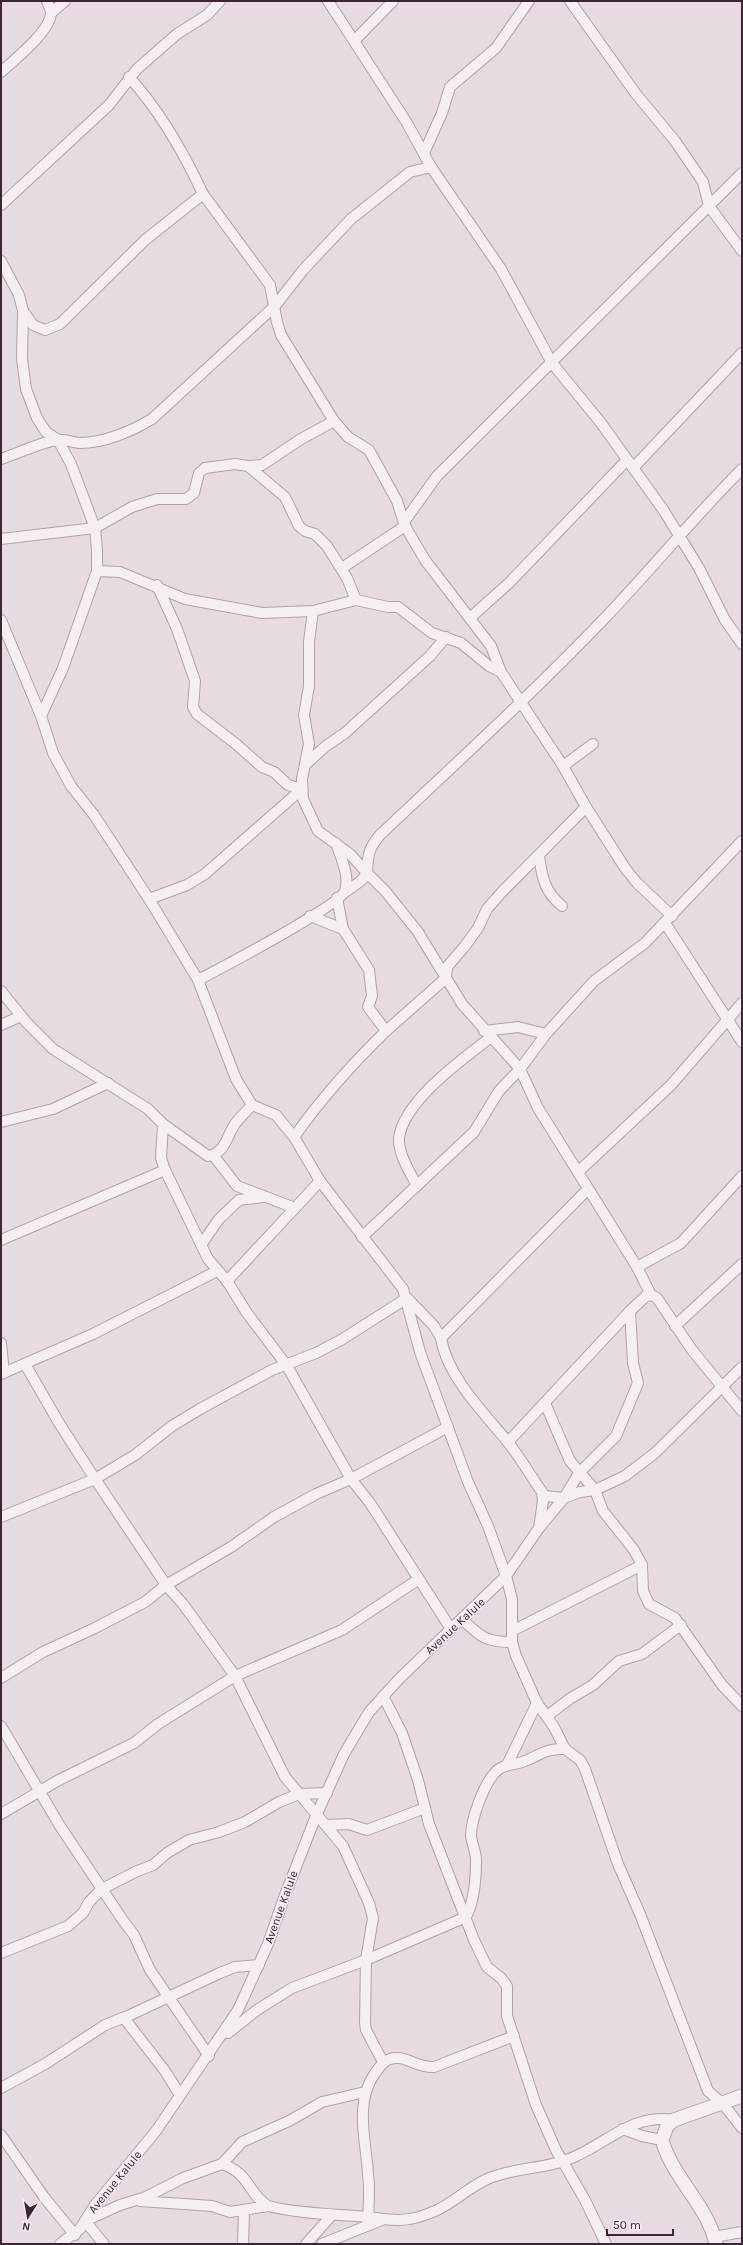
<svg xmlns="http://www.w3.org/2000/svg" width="743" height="2245" font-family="Karla,sans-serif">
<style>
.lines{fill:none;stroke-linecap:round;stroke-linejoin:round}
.minor-casing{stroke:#b1a1ab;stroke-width:12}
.tertiary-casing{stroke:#b1a1ab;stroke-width:15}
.minor{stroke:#f5eef2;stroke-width:10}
.tertiary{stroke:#f5eef2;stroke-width:13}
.labels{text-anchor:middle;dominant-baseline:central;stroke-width:3;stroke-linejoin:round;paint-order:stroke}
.street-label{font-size:12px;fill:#3d2535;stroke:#f4eaf2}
</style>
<rect width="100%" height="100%" fill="#e7dbe3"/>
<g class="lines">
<g class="minor-casing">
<g id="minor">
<path d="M328 1 407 123 431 167 501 269 552 363 601 423 664 511 699 568 725 620 742 644"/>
<path d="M570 1 636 94 675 141 703 182 709 206 742 251"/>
<path d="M51 13 65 1"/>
<path d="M354 41 393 1"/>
<path d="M1 72C14 60 50 32 51 13 51 10 48 4 47 1"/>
<path d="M129 77C160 111 183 151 203 194"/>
<path d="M424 153 442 113 450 87 496 48 529 1"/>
<path d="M1 205 109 105 137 69 177 34 207 15 220 1"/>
<path d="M1 261 19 295 23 311 22 359 26 389 37 418 46 432 58 440 71 464 95 528 97 550V571L63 668 41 716 53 753 71 786 94 815 149 899 198 980 236 1079 252 1105 276 1115 294 1137 320 1181 403 1289 420 1352 468 1482 488 1526 506 1576 512 1599V1642L516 1656 537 1703 554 1727 565 1749"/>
<path d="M23 311 33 325 45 330 60 324 145 240 203 194 270 285 277 322 281 335 334 421"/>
<path d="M1 459C19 453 36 444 56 440 64 439 72 442 80 443 104 443 132 431 152 419L275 306 303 270 351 219 410 172 431 167"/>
<path d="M248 466 285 497 299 526 305 531 315 534 327 546 347 578 356 600"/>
<path d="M633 468 742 353"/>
<path d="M742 469C693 518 650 571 602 621 531 695 455 764 380 835 368 849 368 855 367 873L386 892 418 932 462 1004 520 1069 538 1108 637 1267 651 1295 657 1298 692 1350 742 1411"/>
<path d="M404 522 437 476 742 173"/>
<path d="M1 539 95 528 132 507 157 499H186L194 493 199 473 205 468 235 464 248 466 262 465 301 439 334 421 348 437 369 450 397 501 405 526 425 560 491 646 501 672 563 766 586 807 625 868 637 883 672 916"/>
<path d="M342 568 405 526"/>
<path d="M97 571 120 572 185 599 262 613 313 611 356 600 388 607H398L432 633 461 643 489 666 501 672"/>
<path d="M157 585 177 629 195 681 193 707 197 714 236 744 262 767 274 772 288 785 302 789"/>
<path d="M313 611 309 642V686L304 715 309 744 302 779 303 799 318 831 350 854 367 873 362 880 344 893"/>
<path d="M470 618 509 583 627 460"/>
<path d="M1 620 41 716"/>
<path d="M306 764 326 746 345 733 430 656 446 637"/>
<path d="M563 766 593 744"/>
<path d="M539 856C542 877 544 891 562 906"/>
<path d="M149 899 187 885 205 874 302 789"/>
<path d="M310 916 343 929"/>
<path d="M665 923 742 1042"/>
<path d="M198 980C219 969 339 906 345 891 350 876 341 858 336 843"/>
<path d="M1 991 27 1023 53 1049 148 1109 163 1124 208 1156C225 1154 227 1135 235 1124 240 1117 247 1111 252 1105"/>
<path d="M1 1025 21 1016"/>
<path d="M386 1031 446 978 447 967 465 946 478 928 487 909 501 893 586 807"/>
<path d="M484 1031 518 1027 546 1034"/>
<path d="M1 1122 53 1109 108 1083"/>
<path d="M163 1124 161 1158 165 1170 208 1259 227 1281 247 1313 287 1366 351 1479 370 1503 451 1629"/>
<path d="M294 1137C321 1099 352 1064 386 1031L368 1007 372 996 369 970 343 929 337 898"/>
<path d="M213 1155 237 1186 295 1208 320 1181"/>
<path d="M578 1172 671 1085 742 1003"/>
<path d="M417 1186C410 1172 398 1154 399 1138 404 1100 463 1059 491 1037"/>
<path d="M362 1237 474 1132 499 1091 520 1069 546 1034 594 981 645 943 742 841"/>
<path d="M1 1240 165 1170"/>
<path d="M201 1245 219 1219 239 1200 263 1197"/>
<path d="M637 1267 681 1243 742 1176"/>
<path d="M227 1281 295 1208"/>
<path d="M675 1326 742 1264"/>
<path d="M1 1343 4 1373"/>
<path d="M25 1364 59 1423 95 1479 166 1585 183 1604 235 1676 285 1777 343 1846 369 1903 373 1918 366 1960 365 2023 366 2030 383 2062"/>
<path d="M1 1374 93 1334 217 1271"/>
<path d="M545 1403 570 1461 595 1490 603 1511 634 1550 642 1565 643 1591 649 1604 675 1618 722 1685 742 1706"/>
<path d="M508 1442 630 1311 646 1296 651 1295"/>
<path d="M544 1496 564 1498 579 1473 616 1436 638 1383 633 1363 630 1311"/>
<path d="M1 1517 95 1479 135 1455 172 1426 200 1409 272 1370 316 1353 341 1340 407 1298 434 1326 441 1338"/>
<path d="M539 1528 543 1501 542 1492C530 1475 520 1457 507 1441 483 1412 447 1376 441 1338L588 1189"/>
<path d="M462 1619C481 1637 485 1642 512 1642"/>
<path d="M512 1631 642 1565"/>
<path d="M1 1678 43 1652 95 1628 145 1602 166 1585 231 1547 274 1517 316 1494 351 1479 448 1427"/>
<path d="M383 1696 402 1733 418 1780 429 1824 474 1940 487 1967 501 1978 507 1986V2016L536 2105 556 2150 585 2200 606 2244"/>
<path d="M547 1716 571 1698 593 1685 619 1661 642 1654 681 1625"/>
<path d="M1 1726 60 1826 122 1919 134 1935 150 1970 209 2056"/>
<path d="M507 1765 537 1703"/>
<path d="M1 1814 57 1781 134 1743 158 1724 235 1676 342 1630 419 1579"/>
<path d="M327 1825 349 1824 367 1830 425 1808"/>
<path d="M1 1953 68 1926 83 1913 89 1902 102 1889 135 1872 153 1865 167 1853 189 1840 219 1832 245 1822 279 1802 299 1794 327 1793"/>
<path d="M124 2018 165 2071 180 2095"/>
<path d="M228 2033 257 2010 292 1988 366 1960 466 1917C474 1902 476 1877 476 1860 476 1852 472 1844 471 1836 471 1819 485 1779 499 1769 506 1764 514 1765 522 1762 539 1756 545 1748 565 1749L580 1760 585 1769 618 1864 640 1914 708 2091 723 2104 742 2128"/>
<path d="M1 2088 45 2064 105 2025 130 2015 220 1973 235 1967 259 1965"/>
<path d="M623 2129 642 2136 662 2140"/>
<path d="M1 2135 44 2197 75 2235"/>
<path d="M222 2164C250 2173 247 2193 268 2206 301 2214 334 2214 367 2217 381 2218 395 2222 409 2219 418 2218 428 2214 435 2211 456 2202 470 2185 492 2177 519 2167 548 2169 574 2157 608 2142 634 2113 674 2120"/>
<path d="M140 2201 212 2206 230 2212 268 2206"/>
<path d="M368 2217C369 2202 370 2188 368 2174 366 2140 354 2103 375 2073 380 2067 383 2061 390 2059 405 2054 416 2068 434 2067L514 2036"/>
<path d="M714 2237 742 2232"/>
<path d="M60 2244 80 2229 95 2205 156 2131 238 2010 268 1944 285 1895 316 1816 344 1754 369 1712 400 1678 506 1576 539 1528 564 1498 580 1492 595 1490 625 1476 655 1453 742 1367"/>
<path d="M104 2244 85 2221 120 2205 146 2197 183 2178 222 2164 242 2142 289 2121 322 2102 365 2092"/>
<path d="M243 2244 244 2211"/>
<path d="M306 2244 332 2215"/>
<path d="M322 2244 384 2219"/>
</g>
</g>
<g class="tertiary-casing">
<path id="tertiary" d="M716 2244C707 2204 673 2179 662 2140L667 2126 674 2120 742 2096"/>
</g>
<use href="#minor" class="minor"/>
<use href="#tertiary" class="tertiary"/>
</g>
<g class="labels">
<g class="street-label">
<text transform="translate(455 1626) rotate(-43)">Avenue Kalule</text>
<text transform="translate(281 1907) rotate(-70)">Avenue Kalule</text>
<text transform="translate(115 2182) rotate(-51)">Avenue Kalule</text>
</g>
</g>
<rect width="743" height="2245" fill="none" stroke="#3d2535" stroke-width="4"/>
<g transform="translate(28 2217) rotate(191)" stroke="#f4eaf2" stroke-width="3" paint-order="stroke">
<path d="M0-3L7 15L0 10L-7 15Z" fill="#3d2535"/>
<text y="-6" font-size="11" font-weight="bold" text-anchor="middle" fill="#3d2535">N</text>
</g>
<path d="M607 2229v6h66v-6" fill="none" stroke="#3d2535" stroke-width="2"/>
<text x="613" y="2229" font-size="12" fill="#3d2535" stroke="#f4eaf2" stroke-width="3" paint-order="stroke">50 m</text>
</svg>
